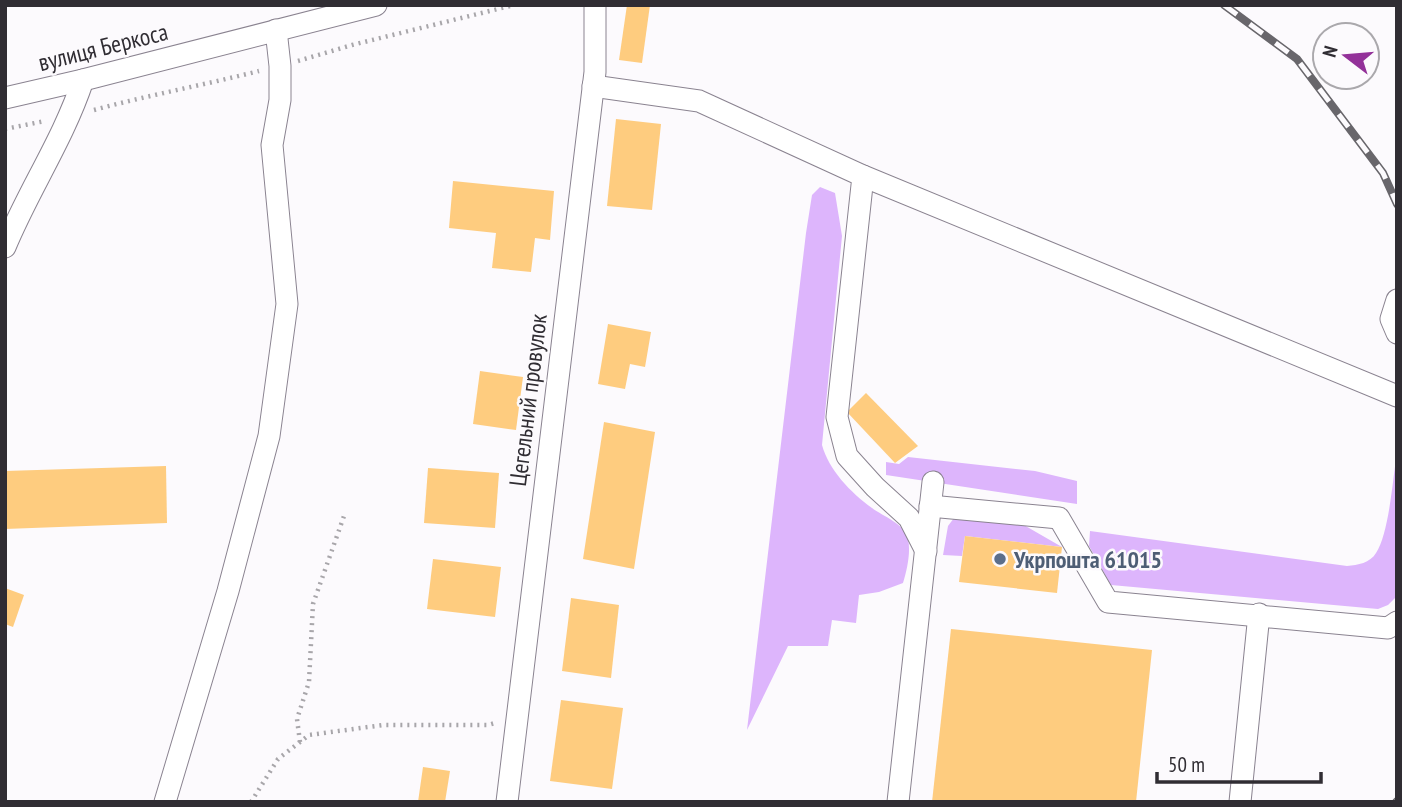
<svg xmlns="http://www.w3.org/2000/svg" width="1402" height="807" font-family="'PT Sans Narrow',sans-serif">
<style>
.green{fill:#ddb5fc}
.building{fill:#fecc7f}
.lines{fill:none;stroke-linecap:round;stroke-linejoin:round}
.minor-casing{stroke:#8a8390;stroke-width:23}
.path{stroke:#a8a6aa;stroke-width:4.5;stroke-dasharray:2 5;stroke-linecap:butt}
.minor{stroke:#fff;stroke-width:21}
.rail-casing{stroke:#68666b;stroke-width:8}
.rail{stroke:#fcfafd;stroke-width:5;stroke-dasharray:16;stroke-linecap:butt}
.service-dot{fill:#5c6f8a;stroke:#fcfafd;stroke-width:2.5}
.labels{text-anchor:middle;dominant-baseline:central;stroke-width:5;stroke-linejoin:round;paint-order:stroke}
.street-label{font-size:24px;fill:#302d33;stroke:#fcfafd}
.service-label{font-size:24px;font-weight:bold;fill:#4e5e75;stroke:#fcfafd;text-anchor:start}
</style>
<rect width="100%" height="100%" fill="#fcfafd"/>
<g class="green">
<path d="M820 187 835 193 842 236 822 445C829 470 850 492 872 508 884 517 904 523 908 539 911 552 907 570 903 583L879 592 859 595 856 623 832 620 828 646H788L747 730 806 233 812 195Z"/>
<path d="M1397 452V596L1388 605 1378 609 1111 585 1089 546 1090 531 1347 566C1358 565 1370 563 1376 553 1389 534 1393 477 1397 452Z"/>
<path d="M908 457 1035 471 1077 481V504L886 475V462L899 464Z"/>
<path d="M954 518 1015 520 1062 547 965 536 962 556 943 555 948 526Z"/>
</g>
<g class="building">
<path d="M627 5H650L642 63 619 60Z"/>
<path d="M616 119 661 124 652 210 607 206Z"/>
<path d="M453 181 554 191 550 240 535 238 531 272 492 268 496 233 449 228Z"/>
<path d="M608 324 651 332 645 367 630 364 625 389 598 384Z"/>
<path d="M480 371 523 377 516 430 473 424Z"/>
<path d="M866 393 918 446 895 463 847 412Z"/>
<path d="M604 422 655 432 634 569 583 559Z"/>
<path d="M166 466 167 523 5 529V471Z"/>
<path d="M428 468 499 473 495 528 424 523Z"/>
<path d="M965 536 1062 547 1057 593 959 582Z"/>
<path d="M433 559 501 567 495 617 427 609Z"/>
<path d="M5 588 24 595 13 627 5 624Z"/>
<path d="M571 598 619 605 611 678 562 671Z"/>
<path d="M951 629 1152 650 1136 802H932Z"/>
<path d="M561 700 623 708 612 789 550 781Z"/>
<path d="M423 767 450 771 445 802H418Z"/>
</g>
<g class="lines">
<g class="minor-casing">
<g id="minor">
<path d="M593 86 699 101 863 176 837 417 847 456 875 487 909 518 926 551"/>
<path d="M5 98 83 80 376 5"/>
<path d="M863 176 1397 396"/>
<path d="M5 247C29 189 63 140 83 80"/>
<path d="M1397 300 1391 319 1397 333"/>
<path d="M930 506 1059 518 1108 602 1388 628 1397 622"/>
<path d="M165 802 228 591 269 436 287 304 272 145 280 100V66L276 30"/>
<path d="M507 802 595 72V5"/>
<path d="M898 802 933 482"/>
<path d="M1240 802 1259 614"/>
</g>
</g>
<g class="path">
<path d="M298 61 352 45 514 5"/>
<path d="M94 110C149 95 204 85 259 71"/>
<path d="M5 129 45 121"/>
<path d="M300 742 297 719 309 682 313 604 344 516"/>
<path d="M251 802 278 759 309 735 383 725H488L495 723"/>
</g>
<use href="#minor" class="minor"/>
<g class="rail-casing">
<g id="rail">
<path d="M1224 5 1297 59 1383 173 1397 204"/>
<path d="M1396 802 1397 801"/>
</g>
</g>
<use href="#rail" class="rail"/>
</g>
<circle class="service-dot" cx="1000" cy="559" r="7"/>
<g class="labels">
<g class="street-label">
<text transform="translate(103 47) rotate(-14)">вулиця Беркоса</text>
<text transform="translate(528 400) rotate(-83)">Цегельний провулок</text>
</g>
<g class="service-label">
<text x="1014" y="559">Укрпошта 61015</text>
</g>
</g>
<rect width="1402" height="807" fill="none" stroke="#302d33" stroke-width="14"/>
<g transform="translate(1346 56) rotate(286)"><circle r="33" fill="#fcfafd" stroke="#aaa8ac" stroke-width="2"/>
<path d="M0-5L12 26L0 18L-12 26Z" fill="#933199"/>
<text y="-10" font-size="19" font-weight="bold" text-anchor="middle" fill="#302d33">N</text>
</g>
<path d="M1157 772v10h164v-10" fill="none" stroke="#302d33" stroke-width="3.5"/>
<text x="1168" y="772" font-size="21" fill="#302d33" stroke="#fcfafd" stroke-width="5" paint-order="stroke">50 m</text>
</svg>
